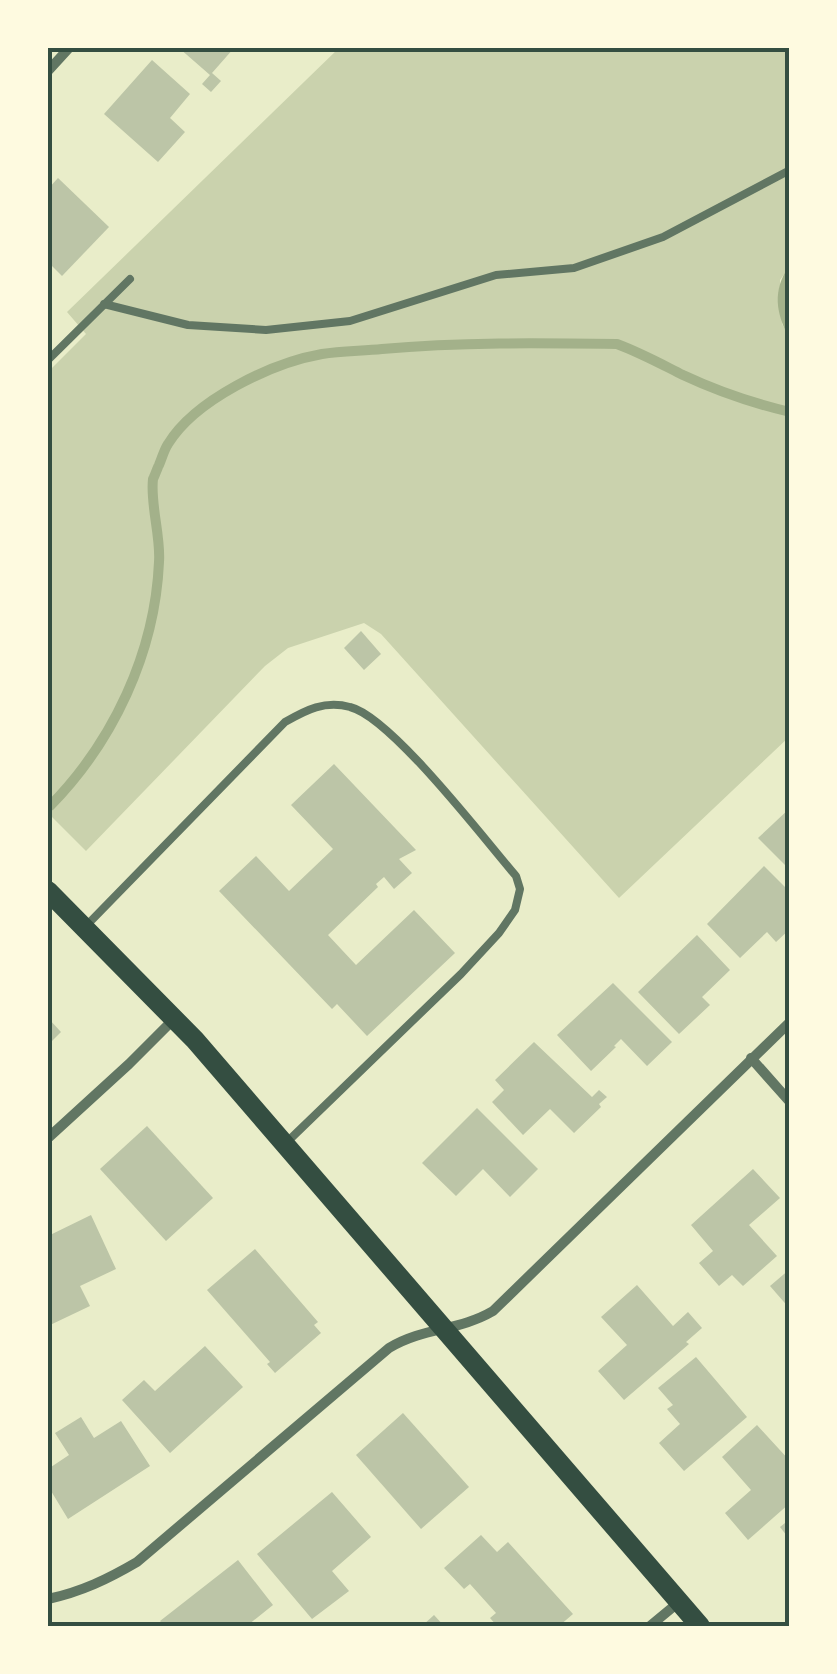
<svg xmlns="http://www.w3.org/2000/svg" width="837" height="1674" font-family="Ubuntu,sans-serif">
<style>
.green{fill:#cad2ad}
.water{fill:#a3b18a}
.lines{fill:none;stroke-linecap:round;stroke-linejoin:round}
.stream{stroke:#a3b18a;stroke-width:10}
.building{fill:#bcc5a7}
.service{stroke:#617663;stroke-width:8}
.minor{stroke:#617663;stroke-width:10}
.secondary{stroke:#344e41;stroke-width:20}
.neatline{fill:none;stroke:#344e41;stroke-width:4}
</style>
<rect width="100%" height="100%" fill="#e9edc9"/>
<path class="green" d="M339 48H789L790 266 780 280 782 324 790 338 789 737 619 898 381 634 364 623 288 648 265 666 86 851 48 813V372L86 334 67 312Z"/>
<path class="water" d="M789 266V338C776 313 772 291 789 266Z"/>
<g class="lines">
<path class="stream" d="M50 806C113 742 155 653 159 562 161 537 150 504 153 479 154 478 158 466 159 465 162 458 164 450 168 444 195 400 271 363 322 354 341 351 362 351 382 349 460 342 539 343 617 344 641 353 661 364 683 375 717 391 752 403 790 412"/>
</g>
<g class="building">
<path d="M179 48H234L212 73 221 81 211 92 202 84 210 75Z"/>
<path d="M152 60 190 94 170 118 185 132 158 162 104 114Z"/>
<path d="M58 178 109 227 62 276 48 262V189Z"/>
<path d="M361 631 381 654 364 670 344 648Z"/>
<path d="M334 764 416 850 399 859 412 873 394 889 384 877 376 884 378 887 328 935 356 965 414 910 455 953 367 1036 337 1004 332 1009 219 891 256 856 289 891 333 849 291 805Z"/>
<path d="M790 808V870L758 838Z"/>
<path d="M764 866 790 892V929L776 942 767 932 740 958 707 924Z"/>
<path d="M697 935 730 970 702 997 710 1005 679 1034 638 992Z"/>
<path d="M613 983 672 1042 647 1066 621 1039 614 1046 616 1047 591 1071 557 1035Z"/>
<path d="M48 1018 61 1032 48 1045Z"/>
<path d="M534 1042 592 1097 599 1090 607 1097 599 1104 601 1107 574 1133 550 1109 523 1135 492 1102 504 1090 495 1080Z"/>
<path d="M477 1108 538 1169 510 1197 483 1169 456 1196 422 1163Z"/>
<path d="M147 1126 213 1198 166 1241 100 1169Z"/>
<path d="M753 1169 780 1198 749 1225 777 1256 743 1286 732 1275 719 1286 699 1263 713 1251 691 1225Z"/>
<path d="M91 1215 116 1269 80 1286 90 1306 48 1326V1236Z"/>
<path d="M255 1249 318 1322 314 1325 321 1333 275 1373 267 1364 270 1362 207 1290Z"/>
<path d="M790 1269V1309L770 1286Z"/>
<path d="M637 1285 673 1326 688 1312 702 1328 686 1342 689 1344 624 1400 598 1371 627 1345 601 1317Z"/>
<path d="M205 1346 243 1387 170 1453 122 1400 144 1380 155 1391Z"/>
<path d="M696 1357 747 1417 684 1471 659 1443 680 1424 667 1409 673 1405 658 1388Z"/>
<path d="M403 1413 469 1487 421 1529 356 1455Z"/>
<path d="M81 1417 94 1438 121 1421 150 1466 68 1519 48 1486V1469L69 1455 55 1433Z"/>
<path d="M757 1425 790 1461V1503L748 1540 725 1513 751 1490 722 1457Z"/>
<path d="M332 1492 371 1537 332 1571 349 1591 312 1619 257 1554Z"/>
<path d="M790 1519V1540L780 1527Z"/>
<path d="M481 1535 497 1552 508 1542 573 1614 559 1626H510L508 1624 497 1626 490 1618 496 1613 470 1584 464 1589 444 1568Z"/>
<path d="M238 1560 273 1605 248 1625 249 1626H164L160 1621Z"/>
<path d="M434 1615 444 1626H422Z"/>
</g>
<g class="lines">
<g class="service">
<path d="M104 304 188 325 266 330 350 321 496 275 574 268 663 237 790 170"/>
<path d="M48 360 130 279"/>
<path d="M87 925 285 722C306 710 325 700 350 707 391 717 484 839 516 876L520 889 515 910 499 933 461 974 285 1144"/>
</g>
<g class="minor">
<path d="M48 71 69 48"/>
<path d="M751 1058 790 1102"/>
<path d="M48 1138 129 1064 174 1019"/>
<path d="M48 1599C81 1592 108 1579 137 1562L389 1348C424 1327 459 1331 493 1311L790 1022"/>
<path d="M650 1626 679 1602"/>
</g>
<path class="secondary" d="M48 891 195 1040 700 1626"/>
</g>
<rect width="837" height="1674" fill="none" stroke="#fefae0" stroke-width="100"/>
<rect x="50" y="50" width="737" height="1574" class="neatline"/>
</svg>
